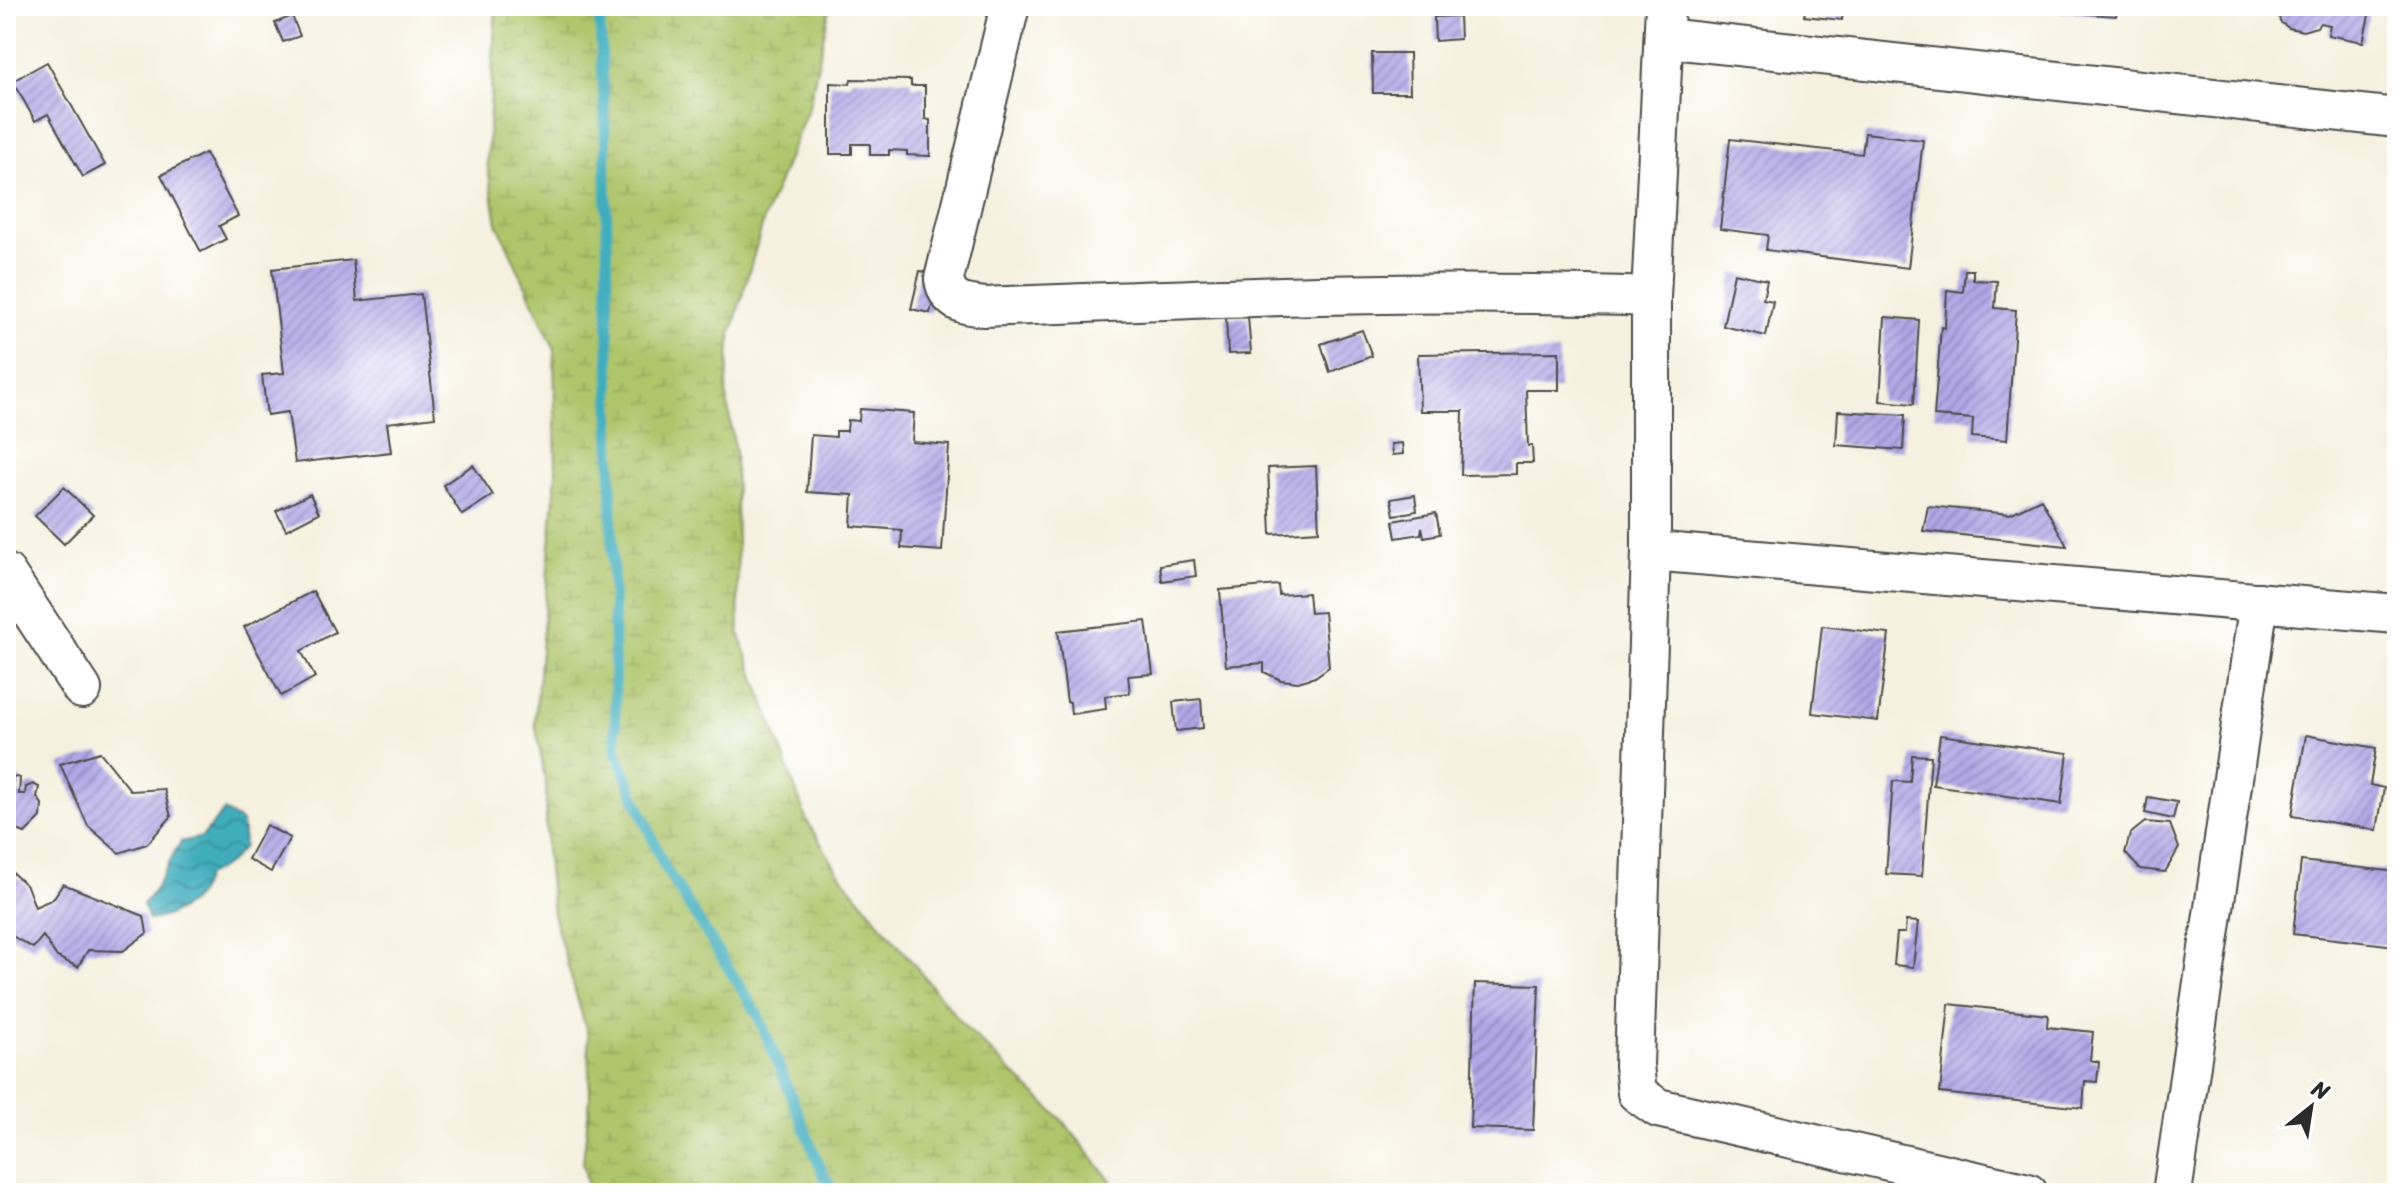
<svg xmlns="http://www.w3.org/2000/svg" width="2403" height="1199" font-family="Sriracha,sans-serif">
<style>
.wetland{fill:url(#wetland-marsh);stroke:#6c784a;stroke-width:2}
.water{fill:url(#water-waves);stroke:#356c74;stroke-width:2}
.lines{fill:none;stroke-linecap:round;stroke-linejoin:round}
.stream{stroke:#3fadbd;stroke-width:11}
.building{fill:url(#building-hatch)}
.minor-casing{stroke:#494946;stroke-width:42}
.minor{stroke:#fff;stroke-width:38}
</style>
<defs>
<pattern id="wetland-marsh" width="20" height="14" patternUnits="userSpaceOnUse" patternTransform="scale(2)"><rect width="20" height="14" fill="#aec56a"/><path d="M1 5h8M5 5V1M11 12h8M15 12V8" fill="none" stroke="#96a95c"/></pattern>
<pattern id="water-waves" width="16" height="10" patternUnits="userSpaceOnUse" patternTransform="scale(2)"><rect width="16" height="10" fill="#3fadbd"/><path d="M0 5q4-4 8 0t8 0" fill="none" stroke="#358d9a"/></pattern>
<pattern id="building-hatch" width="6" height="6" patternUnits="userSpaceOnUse" patternTransform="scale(2)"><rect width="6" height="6" fill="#b1a7e7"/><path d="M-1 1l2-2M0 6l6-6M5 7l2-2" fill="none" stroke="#9088bb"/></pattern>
</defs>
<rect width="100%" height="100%" fill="#fff"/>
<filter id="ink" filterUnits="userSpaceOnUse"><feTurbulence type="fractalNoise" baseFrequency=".0125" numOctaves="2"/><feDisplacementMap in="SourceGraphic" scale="16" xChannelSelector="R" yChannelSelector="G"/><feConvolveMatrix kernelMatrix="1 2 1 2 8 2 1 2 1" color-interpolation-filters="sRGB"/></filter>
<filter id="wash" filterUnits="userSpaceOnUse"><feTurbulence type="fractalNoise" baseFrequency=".006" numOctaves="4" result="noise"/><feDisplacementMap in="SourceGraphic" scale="32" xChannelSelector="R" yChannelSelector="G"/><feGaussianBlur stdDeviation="1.8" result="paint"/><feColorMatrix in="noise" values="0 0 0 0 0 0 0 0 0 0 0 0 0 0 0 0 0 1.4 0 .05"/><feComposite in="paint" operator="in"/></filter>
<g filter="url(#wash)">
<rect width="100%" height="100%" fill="#f5f0df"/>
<path class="wetland" d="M496 6H830L809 106 764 219 731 335 726 392 735 452 739 633 807 821 839 873 966 1028 1063 1121 1121 1193H589L583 1162 590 1098 588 1036 553 914 546 850V785L535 722 556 474 554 348 497 223 487 163Z"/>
<path class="water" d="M224 811 242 822 244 847 229 863 205 877C201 901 173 917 149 920L143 904C162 885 166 863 181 842L202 837Z"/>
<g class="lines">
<path class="stream" d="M599 6 605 123 616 752 664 866 758 1015 823 1174 835 1193"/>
</g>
<g id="blocks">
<g class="building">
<path d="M6 6H15L17 11 6 17Z"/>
<path d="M1806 6H1844L1842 20 1804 16Z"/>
<path d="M2049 6H2117L2116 16 2048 11Z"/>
<path d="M2278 6H2371L2363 42 2328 35 2330 25 2320 23 2317 27 2303 31 2289 28 2280 22Z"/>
<path d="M292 16 300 36 283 42 275 23Z"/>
<path d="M1459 16 1460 39 1435 41 1434 17Z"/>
<path d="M1372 53H1409L1410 93H1373Z"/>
<path d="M47 62 105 165 83 177 48 114 35 121 13 81Z"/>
<path d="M851 79 911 80V86H925V119L930 120V156L907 155V151L889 150V155H870V144H852V154H830V83L850 84Z"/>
<path d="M1865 133 1923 140 1908 268 1766 250 1768 235 1720 229 1730 139 1862 154Z"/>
<path d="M205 153 238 216 219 226 226 239 201 252 161 175Z"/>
<path d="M353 260 357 301 421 294 435 417 387 423 391 452 295 463 288 412 267 415 262 375 284 373 272 269Z"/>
<path d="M1965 270H1973V280L1997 281 1995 308 2016 310 2007 440 1972 437 1973 419 1934 416 1941 327 1945 328 1947 290 1963 292Z"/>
<path d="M920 271 939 275 930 313 911 309Z"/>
<path d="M1734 273 1767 280 1763 299 1773 301 1766 336 1723 326Z"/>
<path d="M1248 317 1251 353 1228 354 1226 318Z"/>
<path d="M1885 317 1919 320 1914 404 1880 401Z"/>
<path d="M1362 330 1372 356 1330 372 1321 344Z"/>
<path d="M2395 332H2397V364L2391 363Z"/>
<path d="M1559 352V390H1526L1528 446H1532L1533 463H1516V474L1461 475 1463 411H1420L1418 354Z"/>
<path d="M860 409 914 413 912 442 949 445 942 551 901 548 902 530 851 526 853 495 807 492 811 435 836 437V431H847L848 420 859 421Z"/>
<path d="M1838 411 1905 415 1903 450 1836 445Z"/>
<path d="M1402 443 1403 454 1392 455 1391 444Z"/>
<path d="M473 465 493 495 462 515 443 485Z"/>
<path d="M1316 466 1319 531 1271 534 1268 468Z"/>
<path d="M64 487 93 515 64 544 35 516Z"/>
<path d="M310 494 319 513 286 530 276 511Z"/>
<path d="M1415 495 1417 511 1394 515 1391 499Z"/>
<path d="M2041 499 2067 546 1923 531 1928 506 2010 514Z"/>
<path d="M1436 513 1440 534 1424 537 1422 527 1421 534 1396 538 1393 521Z"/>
<path d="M1194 560 1196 576 1162 581 1160 565Z"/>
<path d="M1278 585 1279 595 1308 593 1310 613 1324 612 1329 667 1315 677 1298 682 1281 680 1264 672V663L1226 666 1220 590Z"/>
<path d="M313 591 335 632 301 651 315 677 281 696 244 627Z"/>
<path d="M1146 621 1153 674 1128 676 1130 693 1105 696 1106 709 1071 714 1070 702H1067L1058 631Z"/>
<path d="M1822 626 1889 634 1878 721 1812 713Z"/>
<path d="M1201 699 1203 728 1176 731 1173 702Z"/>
<path d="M1940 735 2068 753 2061 804 1933 785Z"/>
<path d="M2306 735 2376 748 2370 785 2384 788 2377 830 2292 816Z"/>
<path d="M100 752 131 791 164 789 171 817 147 844 119 853 88 826 60 764Z"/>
<path d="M1912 755 1931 756 1922 876 1886 874 1893 781 1910 782Z"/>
<path d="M11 776 20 778 19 794H25L26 787 33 784 39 787 37 797 42 804 41 817 25 833 6 826V780Z"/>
<path d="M2148 797 2177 802 2173 819 2145 813Z"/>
<path d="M2145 822 2170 824 2179 848 2165 872 2140 869 2125 853 2130 834Z"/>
<path d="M266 825 290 838 271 872 248 859Z"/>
<path d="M2301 861 2397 872 2395 946 2293 934Z"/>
<path d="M6 867 27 886 35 907 53 899 63 884 144 916 147 933 123 951 88 950 78 967 57 957 43 936 33 948 14 937 6 928Z"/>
<path d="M1906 921 1918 922 1913 967 1894 965 1897 933H1905Z"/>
<path d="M1475 983 1539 985 1533 1130 1470 1128Z"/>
<path d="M1949 1004 2048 1015 2047 1027 2093 1032 2090 1060 2099 1062 2097 1082 2085 1081 2083 1108 1940 1093Z"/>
</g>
</g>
</g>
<g filter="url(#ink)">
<use href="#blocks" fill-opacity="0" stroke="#494946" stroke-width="2"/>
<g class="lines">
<g class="minor-casing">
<g id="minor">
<path d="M1010 6 944 279C948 303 962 304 984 307 1207 298 1428 288 1651 297"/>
<path d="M1665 6 1651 297V551L1634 1065 1637 1093 1658 1108 2028 1193"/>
<path d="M1664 38 2397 118"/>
<path d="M1651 551 2397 614"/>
<path d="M6 573 82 689"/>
<path d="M2172 1193 2259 602"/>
</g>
</g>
<use href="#minor" class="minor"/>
</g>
</g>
<rect width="2403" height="1199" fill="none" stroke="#fff" stroke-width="32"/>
<g transform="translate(2311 1107) rotate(30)" stroke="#ffffff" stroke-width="6" paint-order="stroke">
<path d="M0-6L14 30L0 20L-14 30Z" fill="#2b2b2b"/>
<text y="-12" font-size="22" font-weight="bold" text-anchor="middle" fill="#2b2b2b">N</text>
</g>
</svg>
